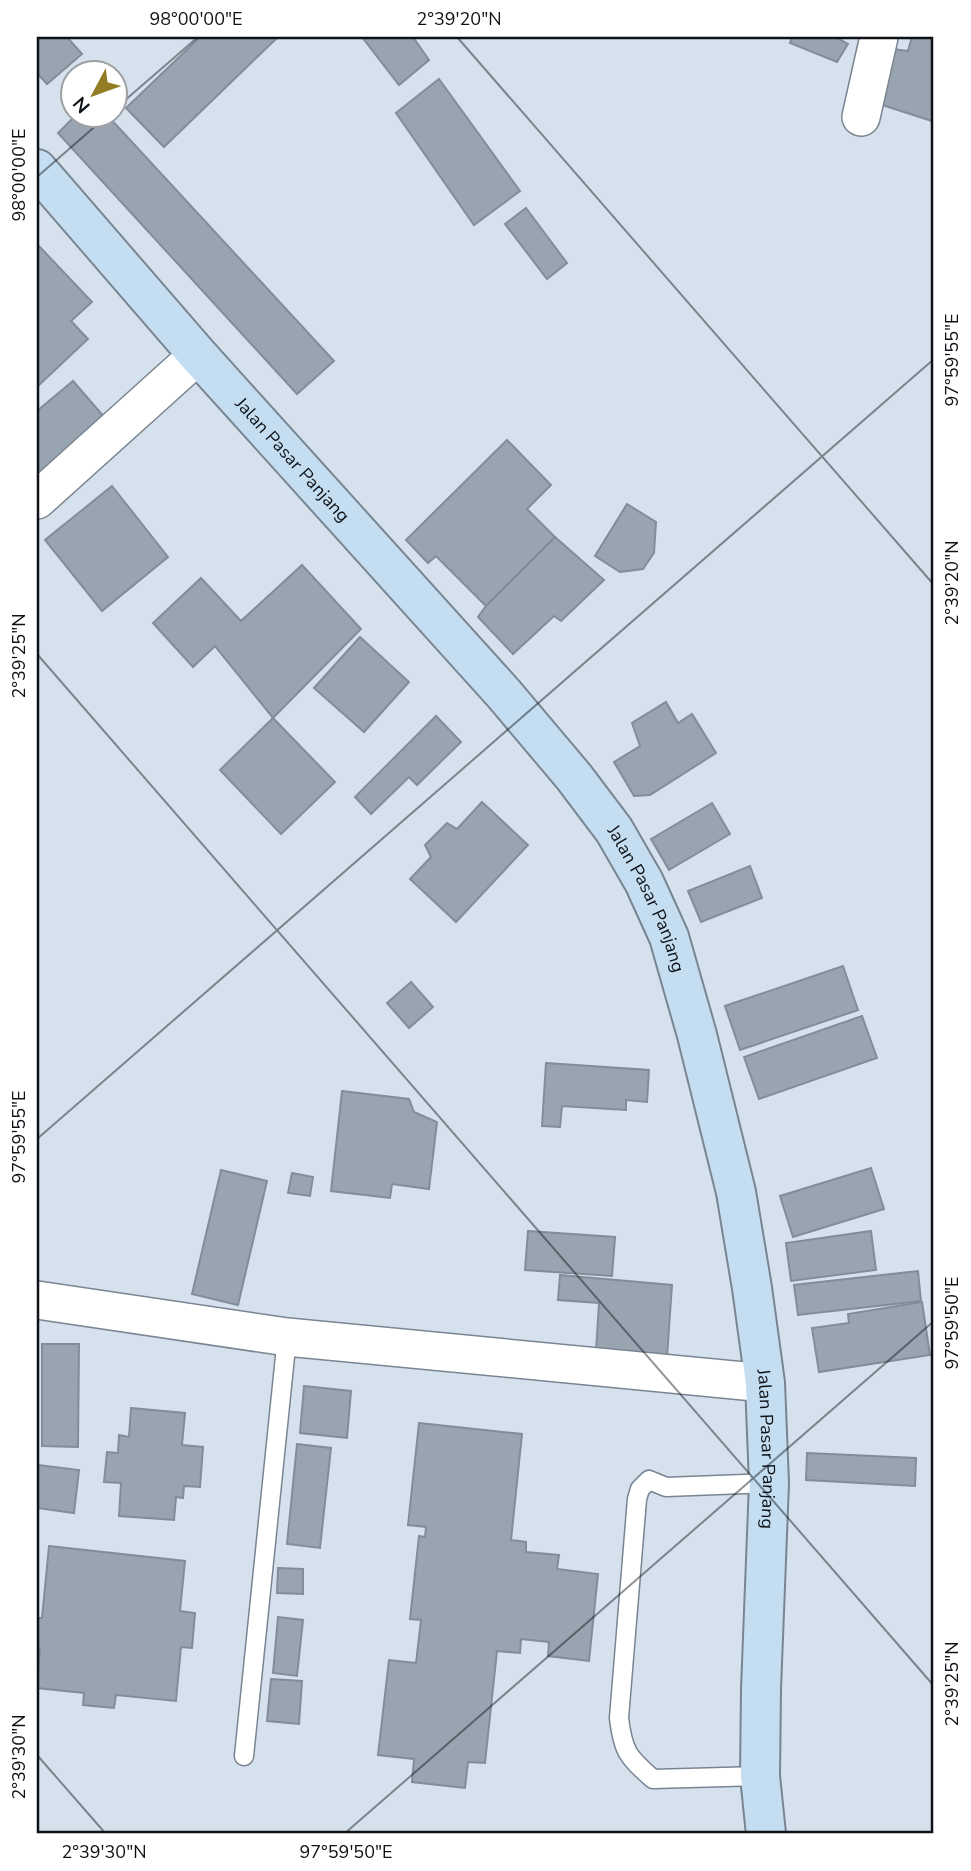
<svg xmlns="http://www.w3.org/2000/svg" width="971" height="1871" font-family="'Nunito Sans',sans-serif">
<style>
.building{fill:#98a5b1;stroke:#818d98;stroke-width:2}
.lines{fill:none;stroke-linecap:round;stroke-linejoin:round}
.service-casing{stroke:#798590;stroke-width:21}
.minor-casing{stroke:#798590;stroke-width:40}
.secondary-casing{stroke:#798590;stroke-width:42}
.service{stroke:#fff;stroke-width:18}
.minor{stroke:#fff;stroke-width:37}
.secondary{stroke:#c4ddf1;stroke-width:38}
.ticks{fill:none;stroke:#0e1216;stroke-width:2;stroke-opacity:0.45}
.labels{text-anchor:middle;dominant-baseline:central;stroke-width:5;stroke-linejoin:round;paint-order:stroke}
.street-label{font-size:18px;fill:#0e1216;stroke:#fff}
.neatline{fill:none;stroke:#0e1216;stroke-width:2.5}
.ticks-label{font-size:18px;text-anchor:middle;fill:#0e1216}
</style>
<rect width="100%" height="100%" fill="#d5e2ee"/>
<g class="building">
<path d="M37 37H67L82 54 47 84 37 73Z"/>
<path d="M200 37H278L164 147 126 108Z"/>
<path d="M362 37H413L429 60 399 85Z"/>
<path d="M792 37H835L848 44 837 62 790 43Z"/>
<path d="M912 37H934V119L932 121 873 102 885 48 908 51Z"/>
<path d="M439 79 520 191 474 225 396 113Z"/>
<path d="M75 116H108L334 361 297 394 58 133Z"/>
<path d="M526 208 567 263 547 279 505 224Z"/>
<path d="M38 245 92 302 71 321 88 339 37 387V246Z"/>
<path d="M73 381 105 418 37 476V411Z"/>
<path d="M507 440 551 485 527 509 555 537 486 606 436 556 428 563 406 540Z"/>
<path d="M112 486 168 557 102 611 45 540Z"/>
<path d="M627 504 656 522 654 553 643 569 620 572 595 556Z"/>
<path d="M555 537 604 580 561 621 554 616 513 654 478 617 486 606Z"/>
<path d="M302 565 361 629 273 718 215 646 193 667 153 623 201 578 241 621Z"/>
<path d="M360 637 409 682 364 732 314 688Z"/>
<path d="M666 702 678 723 692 714 716 753 650 795 634 796 614 762 640 746 632 723Z"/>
<path d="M436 716 461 742 417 785 409 777 371 814 355 797Z"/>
<path d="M273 718 335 782 281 834 220 770Z"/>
<path d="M482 802 528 845 456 922 410 879 431 857 425 845 447 823 457 829Z"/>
<path d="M712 803 730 834 669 870 651 839Z"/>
<path d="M750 866 762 898 701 922 688 891Z"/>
<path d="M843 966 858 1010 740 1050 725 1006Z"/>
<path d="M411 982 433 1007 409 1028 387 1003Z"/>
<path d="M862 1016 877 1058 759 1099 744 1057Z"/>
<path d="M546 1063 649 1070 647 1102 626 1100V1110L562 1106 560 1127 542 1126Z"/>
<path d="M342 1091 409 1099 414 1112 437 1122 429 1189 392 1184 390 1198 331 1191Z"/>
<path d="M871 1168 884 1209 793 1237 780 1196Z"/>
<path d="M221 1170 267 1181 238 1305 192 1294Z"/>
<path d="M292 1173 313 1177 310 1196 288 1193Z"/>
<path d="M528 1231 615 1237 612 1276 525 1270Z"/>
<path d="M871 1231 876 1270 791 1281 786 1243Z"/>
<path d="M918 1271 921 1301 798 1315 794 1285Z"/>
<path d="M560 1275 672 1285 667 1357 596 1352 599 1303 558 1300Z"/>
<path d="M922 1302 930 1355 819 1372 812 1328 849 1323 848 1314Z"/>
<path d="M42 1344H79L78 1447 42 1446Z"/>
<path d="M304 1386 351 1391 347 1438 300 1433Z"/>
<path d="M131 1408 185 1413 182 1445 203 1447 200 1487 184 1486 183 1498 176 1497 174 1520 119 1516 121 1483 104 1482 107 1452 118 1453 119 1435 129 1437Z"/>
<path d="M419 1423 522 1434 511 1540 526 1542V1552L559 1555 557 1569 598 1574 589 1661 548 1656 549 1642 521 1639 520 1653 497 1651 485 1763 468 1762 465 1788 412 1782 414 1759 378 1755 389 1660 416 1663 421 1620 410 1619 419 1536 425 1537 426 1527 408 1525Z"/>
<path d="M297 1444 331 1448 320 1548 287 1544Z"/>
<path d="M807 1453 916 1458 915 1486 806 1480Z"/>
<path d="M38 1465 79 1470 74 1513 37 1508Z"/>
<path d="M49 1546 185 1561 180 1611 195 1613 192 1648 181 1647 176 1701 116 1695 114 1708 83 1705 84 1693 37 1688 40 1648 37 1647V1618H42Z"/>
<path d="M278 1568 303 1569V1594L277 1593Z"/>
<path d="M278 1617 303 1620 297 1676 273 1673Z"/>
<path d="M271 1679 302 1681 299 1724 267 1721Z"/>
</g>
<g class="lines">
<g class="service-casing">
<g id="service">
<path d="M244 1756 287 1337"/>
<path d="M760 1776 653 1779C628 1757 623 1752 619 1718L637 1499 640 1489 649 1480 666 1487 769 1483"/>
</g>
</g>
<g class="minor-casing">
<g id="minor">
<path d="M861 117 879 37"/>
<path d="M37 500 198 355"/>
<path d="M37 1300 287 1337 765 1383"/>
</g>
</g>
<g class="secondary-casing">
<g id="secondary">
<path id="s1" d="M37 169 198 355 504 694 574 777 614 830 644 882 669 937 697 1035 736 1192 752 1288 765 1383 769 1483 761 1689 760 1776 766 1834"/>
</g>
</g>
<use href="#service" class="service"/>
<use href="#minor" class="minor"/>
<use href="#secondary" class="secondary"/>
</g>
<path class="ticks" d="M457 37 934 585M116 108 198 37M37 177 107 116M37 654 934 1686M37 1139 934 359M37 1755 106 1834M344 1834 934 1321"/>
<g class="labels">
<g class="street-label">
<text stroke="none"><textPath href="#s1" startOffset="387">Jalan Pasar Panjang</textPath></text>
<text stroke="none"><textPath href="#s1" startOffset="954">Jalan Pasar Panjang</textPath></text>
<text stroke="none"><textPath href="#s1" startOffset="1521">Jalan Pasar Panjang</textPath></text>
</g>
</g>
<rect width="971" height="1871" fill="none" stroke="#ffffff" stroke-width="77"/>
<g transform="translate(94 94) rotate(229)"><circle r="33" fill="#ffffff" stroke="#9fa0a2" stroke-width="2"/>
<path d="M0-5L12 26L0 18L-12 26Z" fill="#927d24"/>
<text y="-10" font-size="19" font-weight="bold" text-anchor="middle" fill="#0e1216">N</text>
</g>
<rect x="38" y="38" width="894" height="1794" class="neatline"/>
<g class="ticks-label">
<text x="196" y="25">98°00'00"E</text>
<text x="459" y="25">2°39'20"N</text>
<text transform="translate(19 175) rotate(-90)" y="6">98°00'00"E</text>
<text transform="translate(952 360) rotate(-90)" y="6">97°59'55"E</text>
<text transform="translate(952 583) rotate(-90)" y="6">2°39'20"N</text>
<text transform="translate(19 656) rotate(-90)" y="6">2°39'25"N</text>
<text transform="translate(19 1137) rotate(-90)" y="6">97°59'55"E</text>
<text transform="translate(952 1323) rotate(-90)" y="6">97°59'50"E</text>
<text transform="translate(952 1684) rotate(-90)" y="6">2°39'25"N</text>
<text transform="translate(19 1757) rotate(-90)" y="6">2°39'30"N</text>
<text x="104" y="1858">2°39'30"N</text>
<text x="346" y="1858">97°59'50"E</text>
</g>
</svg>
